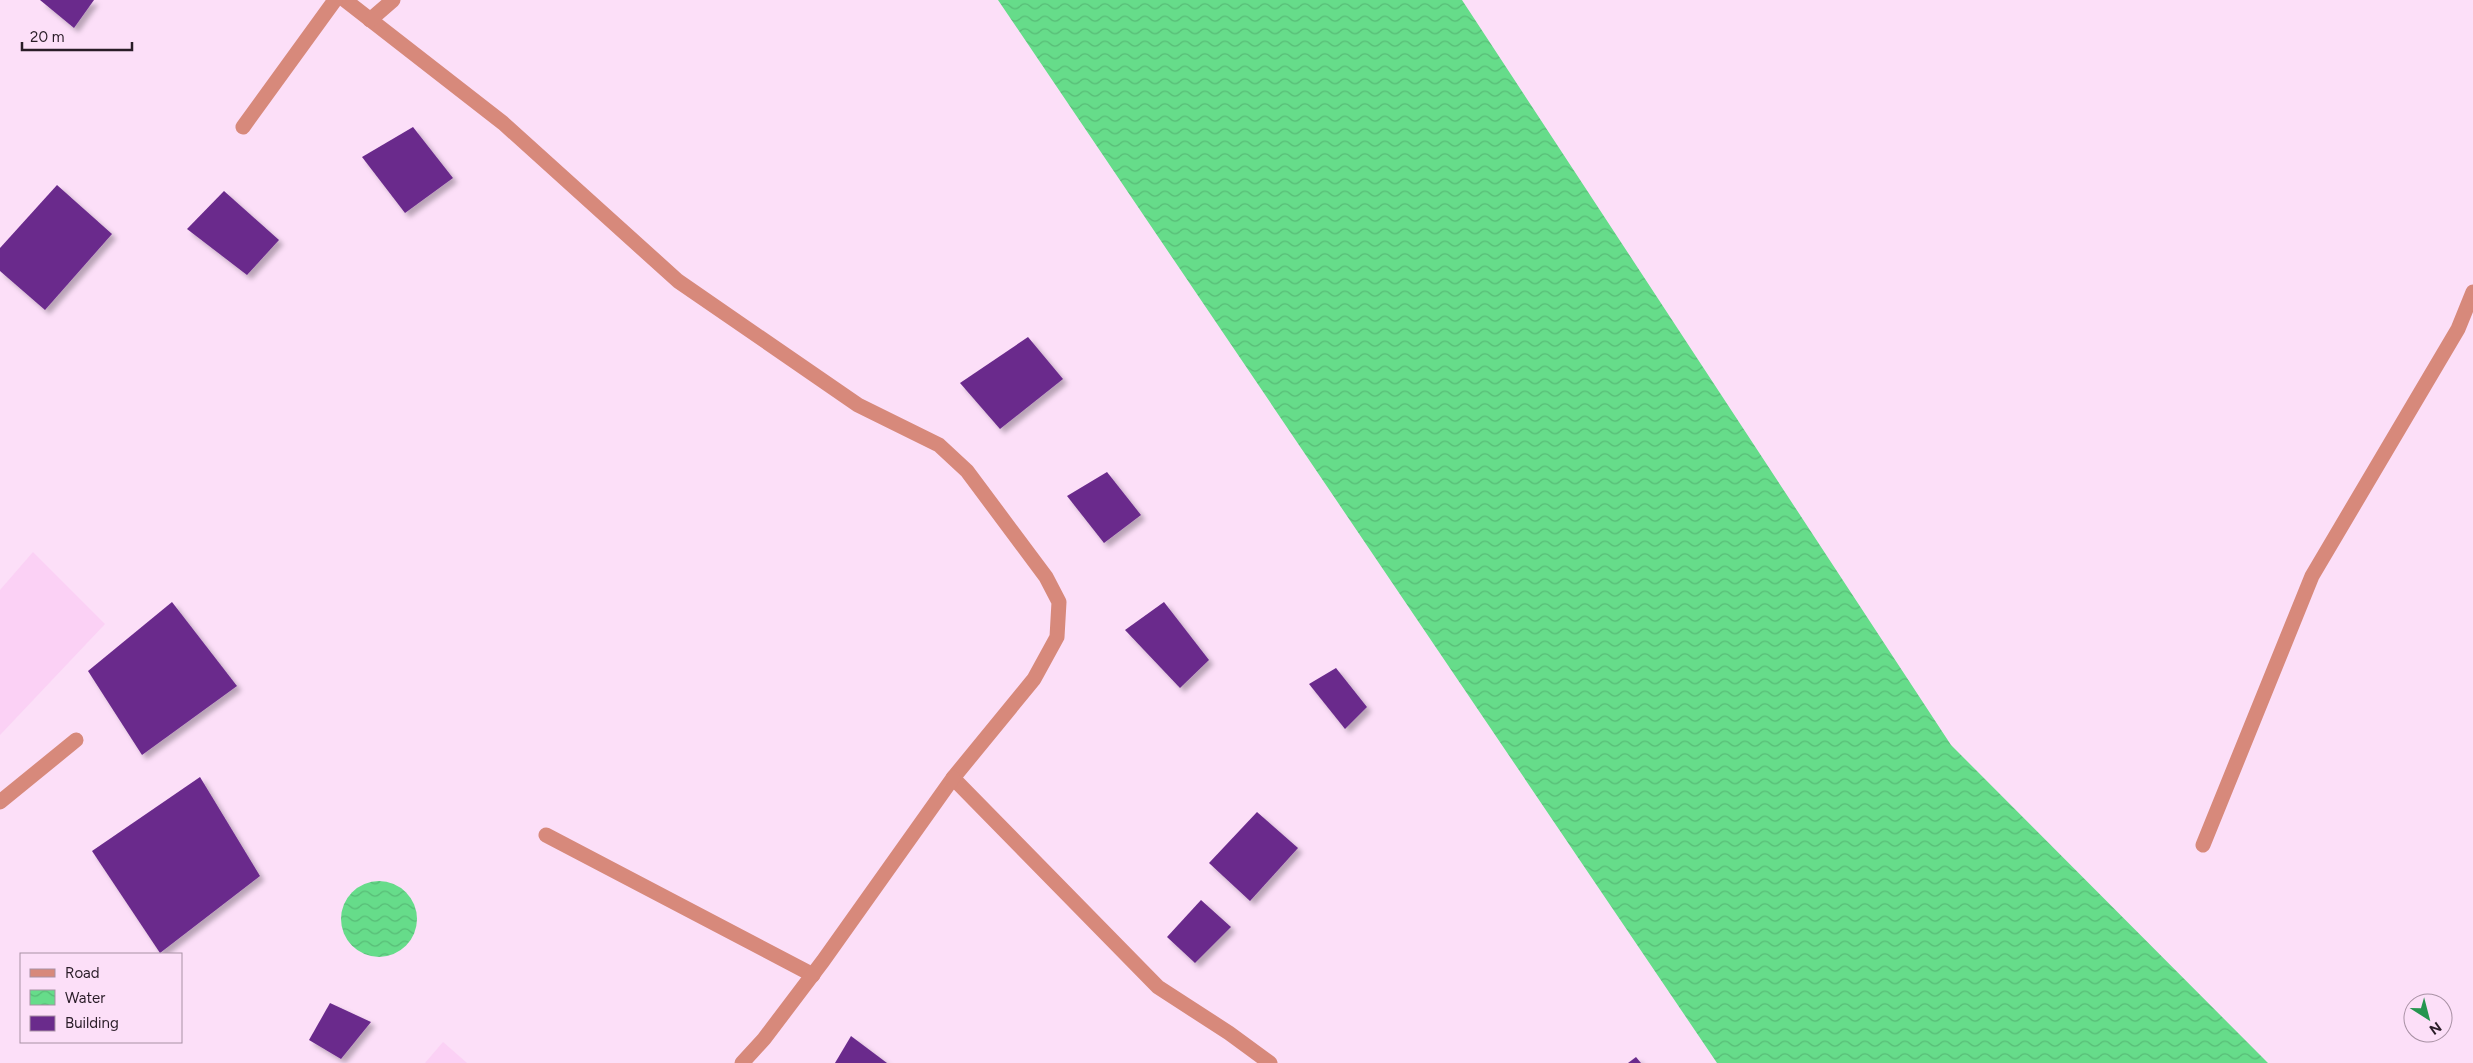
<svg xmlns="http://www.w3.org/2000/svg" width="2473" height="1063" font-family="Figtree,sans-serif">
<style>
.built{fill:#fbd1f5}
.water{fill:url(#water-waves)}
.building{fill:#6a2b8c;filter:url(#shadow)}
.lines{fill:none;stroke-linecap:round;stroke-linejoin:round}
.minor{stroke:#d7897b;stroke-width:15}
</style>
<defs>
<pattern id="water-waves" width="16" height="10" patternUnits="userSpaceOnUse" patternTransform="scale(1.25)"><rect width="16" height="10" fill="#66dc8a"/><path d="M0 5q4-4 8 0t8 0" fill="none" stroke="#58bc77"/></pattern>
<filter id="shadow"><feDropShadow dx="4.5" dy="4.5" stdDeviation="2.5" flood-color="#0004"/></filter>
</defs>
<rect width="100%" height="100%" fill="#fcdff8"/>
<g class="built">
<path d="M33 552 105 624 0 735V590Z"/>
<path d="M443 1042 467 1063H425Z"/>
</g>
<g class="water">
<path d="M998 0H1462L1951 745 2268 1063H1717Z"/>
<circle cx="379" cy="919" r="38"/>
</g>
<g class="building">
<path d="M40 0H94L74 28Z"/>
<path d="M413 127 453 178 405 213 362 157Z"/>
<path d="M57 185 112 234 45 310 0 271V248Z"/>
<path d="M224 191 279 240 247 275 187 229Z"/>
<path d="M1028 337 1063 379 1000 429 960 383Z"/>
<path d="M1107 472 1141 515 1104 543 1067 496Z"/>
<path d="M172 602 237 686 142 755 88 671Z"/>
<path d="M1164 602 1209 660 1180 688 1125 630Z"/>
<path d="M1336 668 1367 707 1345 729 1309 684Z"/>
<path d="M200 777 260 876 160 953 92 851Z"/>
<path d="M1257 812 1298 848 1250 901 1209 863Z"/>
<path d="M1201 900 1231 927 1195 963 1167 937Z"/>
<path d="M330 1003 371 1022 341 1059 309 1040Z"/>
<path d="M851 1036 887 1063H835Z"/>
<path d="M1636 1057 1641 1063H1628Z"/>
</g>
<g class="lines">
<g class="minor">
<path d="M345 0 503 123 678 281 858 405 939 445 967 471 1046 577 1059 602 1057 637 1034 679 953 778 1158 987 1229 1033 1270 1063"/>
<path d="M370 20 393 0"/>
<path d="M243 127 335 0"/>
<path d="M0 802 76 740"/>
<path d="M546 835 813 975"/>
<path d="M2203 845 2312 576 2458 329 2473 292"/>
<path d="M742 1063 764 1039 823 961 953 778"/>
</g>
</g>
<rect x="20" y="953" width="162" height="90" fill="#fcdff8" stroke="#a891a4"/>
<rect x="30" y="969" width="25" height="8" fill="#d7897b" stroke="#a891a4"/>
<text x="65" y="978" font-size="15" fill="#291c27">Road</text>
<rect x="30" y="990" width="25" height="15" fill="url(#water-waves)" stroke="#a891a4"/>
<text x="65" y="1003" font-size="15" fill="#291c27">Water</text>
<rect x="30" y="1016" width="25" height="15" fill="#6a2b8c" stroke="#a891a4"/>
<text x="65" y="1028" font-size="15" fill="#291c27">Building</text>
<g transform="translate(2428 1018) rotate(144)"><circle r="24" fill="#fcdff8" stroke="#a891a4"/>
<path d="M0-4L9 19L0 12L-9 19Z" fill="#25954f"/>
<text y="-8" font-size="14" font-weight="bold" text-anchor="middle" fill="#291c27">N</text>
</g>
<path d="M22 42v8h110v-8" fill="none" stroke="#291c27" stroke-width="2.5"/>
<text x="30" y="42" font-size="15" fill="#291c27" stroke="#fcdff8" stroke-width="4" paint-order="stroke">20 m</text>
</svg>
